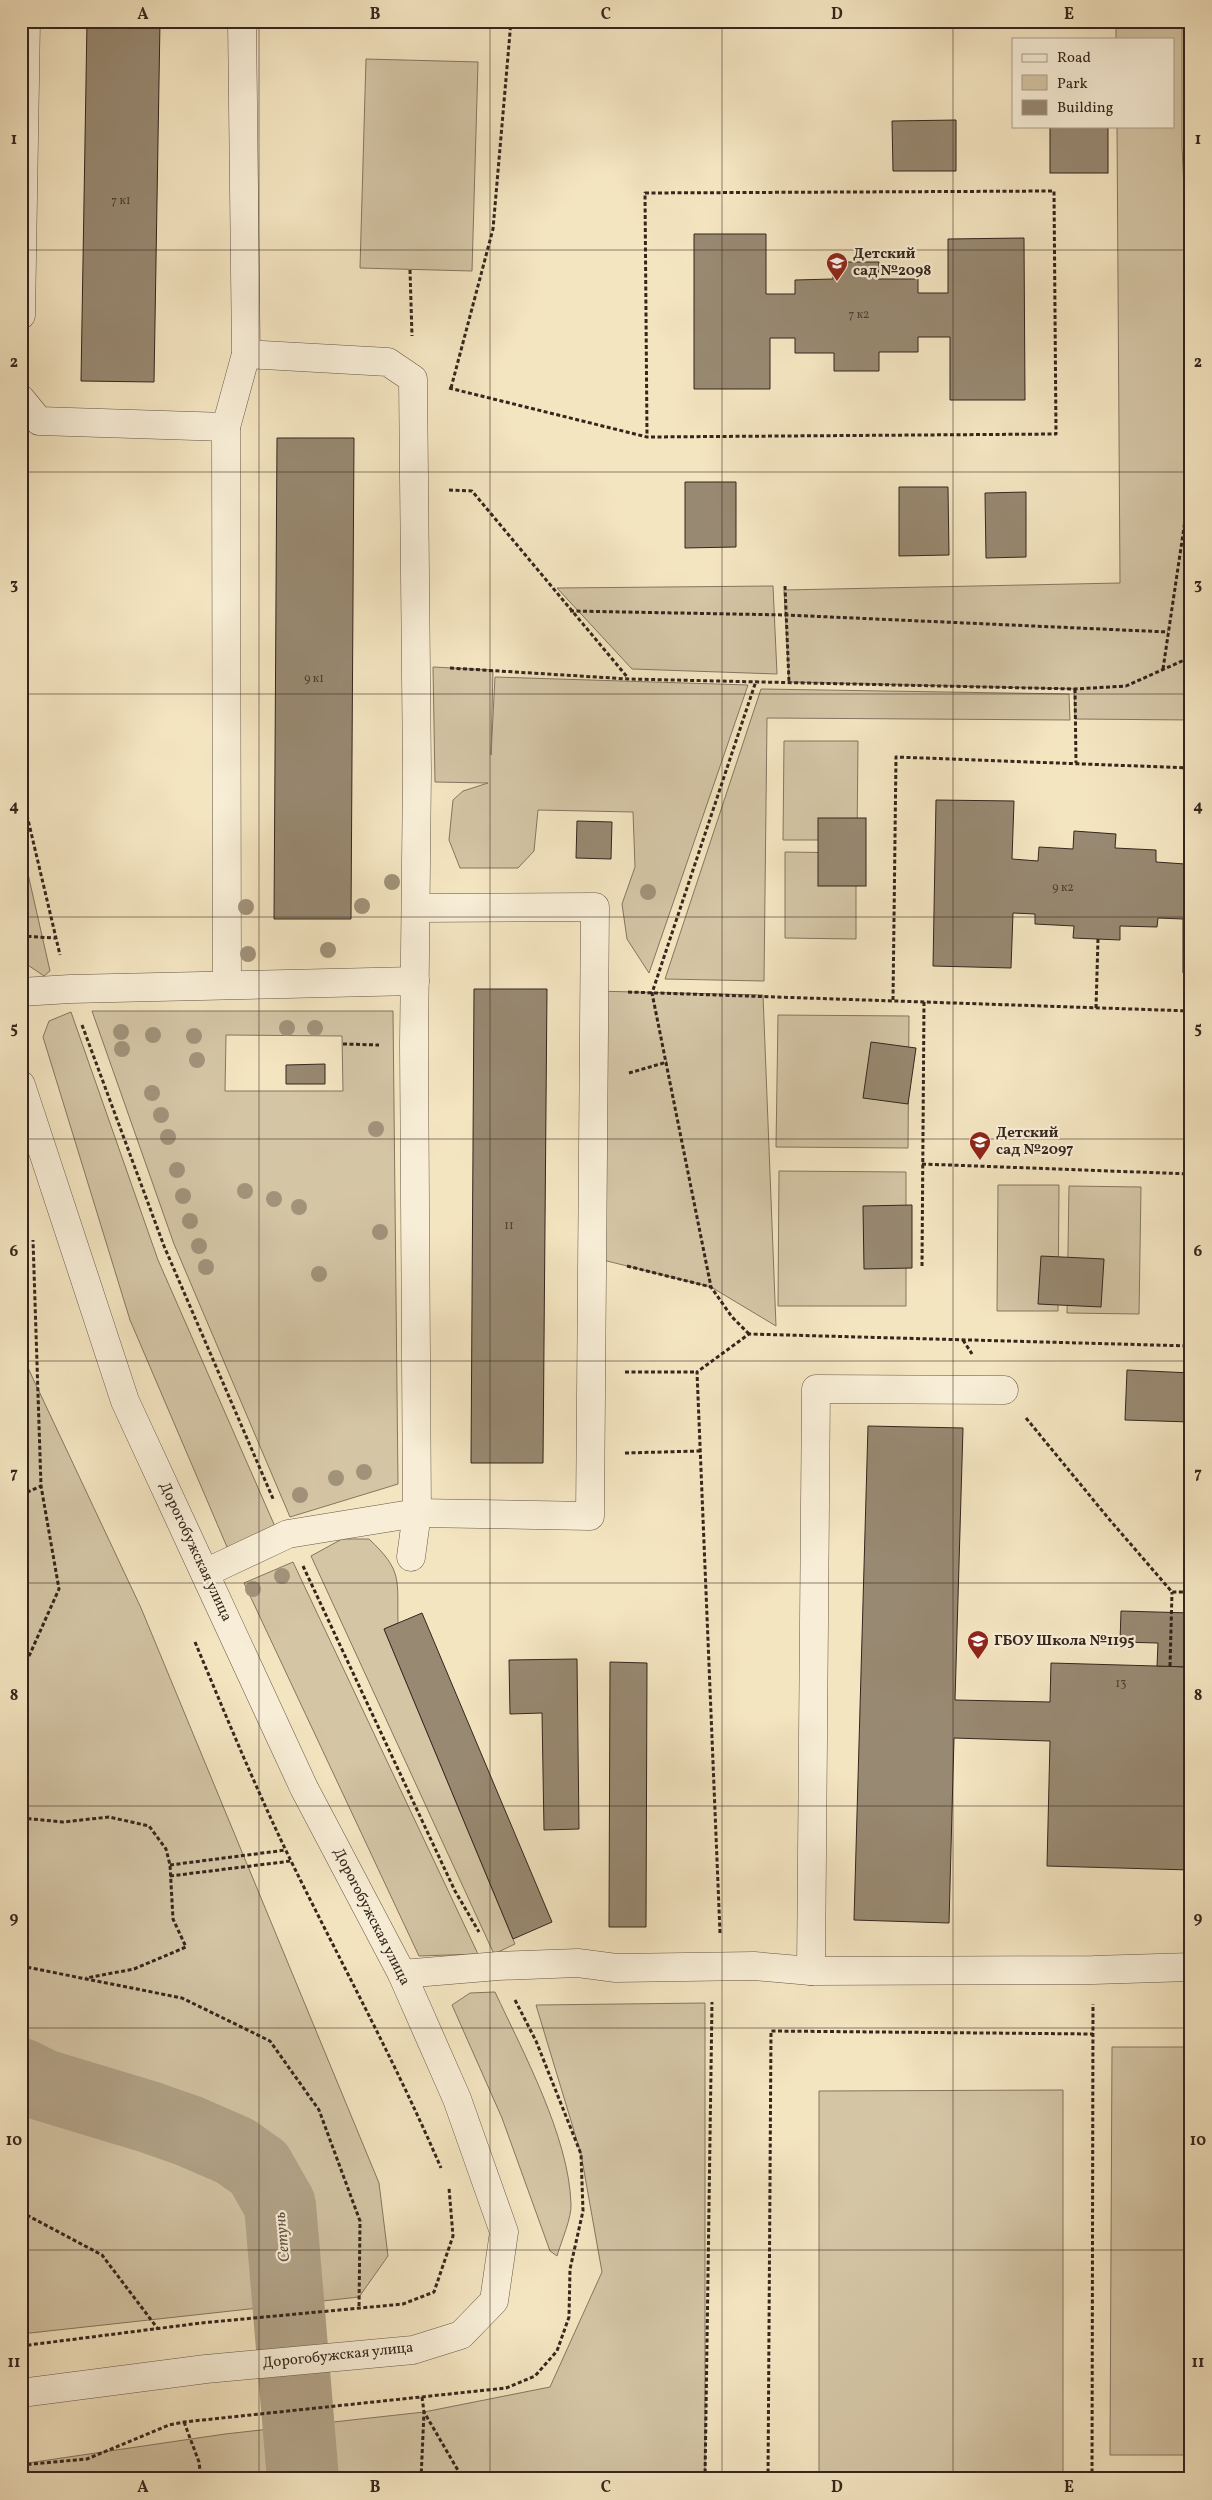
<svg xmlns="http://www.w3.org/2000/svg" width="1212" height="2500" font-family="Vollkorn,serif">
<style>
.green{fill:#d4c5a5;stroke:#847661;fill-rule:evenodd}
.water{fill:#b3a489;stroke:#81725e}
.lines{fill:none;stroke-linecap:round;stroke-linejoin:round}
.shore{stroke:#746553;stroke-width:1}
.river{stroke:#b3a489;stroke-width:72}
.building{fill:#988972;stroke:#35261d}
.minor-casing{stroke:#655646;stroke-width:29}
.path{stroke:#35261d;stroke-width:3;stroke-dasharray:4 2.5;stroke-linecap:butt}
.minor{stroke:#f8eed7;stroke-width:28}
.tree{fill:#a1927a}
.grid{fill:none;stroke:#35261d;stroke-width:1;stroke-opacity:0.55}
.labels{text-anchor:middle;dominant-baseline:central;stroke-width:4.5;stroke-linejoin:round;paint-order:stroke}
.number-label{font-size:12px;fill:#4e3f32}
.poi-label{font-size:15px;font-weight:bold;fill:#35261d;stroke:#f8eed7;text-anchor:start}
.street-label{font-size:15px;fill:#35261d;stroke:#f8eed7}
.water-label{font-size:16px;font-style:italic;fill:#615243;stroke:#f8eed7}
.neatline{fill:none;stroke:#35261d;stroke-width:2}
.grid-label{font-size:16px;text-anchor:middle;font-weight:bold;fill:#35261d}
</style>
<rect width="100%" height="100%" fill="#f4e5c1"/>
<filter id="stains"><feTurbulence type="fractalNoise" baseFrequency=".004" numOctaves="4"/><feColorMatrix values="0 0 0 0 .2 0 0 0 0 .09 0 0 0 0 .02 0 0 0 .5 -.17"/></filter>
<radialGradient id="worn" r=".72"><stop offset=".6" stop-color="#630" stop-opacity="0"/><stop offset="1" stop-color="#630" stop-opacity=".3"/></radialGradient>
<g class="green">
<path d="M1116 21H1182V147L1191 332V720L1075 719 1074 689 789 682 784 590 1120 583 1117 126H1173V39H1116Z"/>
<path d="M366 59 478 62 472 271 360 268Z"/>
<path d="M773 586 777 674 632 669 557 588Z"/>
<path d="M433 667 493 670 491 755 495 677 748 685 649 973 627 939 622 904 635 867 633 812 538 810 534 851 518 868H460L449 840 453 800 463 791 488 783 435 782Z"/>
<path d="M761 689 1069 694 1070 720 767 718 764 981 665 979Z"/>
<path d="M784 741H858L857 840H783Z"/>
<path d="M21 843 50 971 44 976 22 961 21 956Z"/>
<path d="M785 852 856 853V939L785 938Z"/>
<path d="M593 991 763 995 776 1326 711 1287 591 1257Z"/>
<path d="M92 1011H393L398 1484 290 1517 174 1244ZM226 1035 342 1036 343 1091H225Z"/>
<path d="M71 1012 158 1260 277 1531 227 1547 130 1320 43 1037 49 1021Z"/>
<path d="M778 1015 909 1016 908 1148 776 1147Z"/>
<path d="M779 1171 906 1172V1306H778Z"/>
<path d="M998 1185H1059L1058 1311H997Z"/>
<path d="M1069 1186 1141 1187 1139 1314 1067 1313Z"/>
<path d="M21 1353 141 1608 379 2183 388 2256 359 2297 21 2334Z"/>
<path d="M342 1539H369C403 1571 397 1579 398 1623L384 1629 515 1944 494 1954 311 1556Z"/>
<path d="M293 1562 478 1954 419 1956 244 1583Z"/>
<path d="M495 1992C523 2052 569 2137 571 2204 572 2217 561 2242 557 2256L550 2251 502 2118 452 2005 470 1993Z"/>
<path d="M705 2003V2479H329L324 2426 268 2433 277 2479H21V2464L225 2434 424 2412 550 2387 602 2272 581 2154 536 2005Z"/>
<path d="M1112 2047H1191V2455H1110Z"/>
<path d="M1063 2090V2479H819V2091Z"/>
</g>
<path class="water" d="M324 2425 329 2479H277L268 2433Z"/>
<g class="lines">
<g class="shore">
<path d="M281 2479 275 2438 317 2431 320 2434 324 2479"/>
<path d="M288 2479 282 2443 312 2438 314 2440 318 2479"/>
<path d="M295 2479 291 2450 305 2447 308 2449 311 2479"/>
</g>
<path class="river" d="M21 2074 43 2085 149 2117 189 2131 235 2151 259 2168 280 2205 303 2479"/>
</g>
<g class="building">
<path d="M87 21H160L154 382 81 381Z"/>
<path d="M956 120V171H893L892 121Z"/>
<rect x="1050" y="126" width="58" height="47"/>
<path d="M694 234H766V294H795V280L833 279V262H879L878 279H918V293H948V239L1024 238 1025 400H950V337H918V352H879V371H834V353H795V338H770V389H694Z"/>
<path d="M277 438H354L351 919H274Z"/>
<path d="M685 482H736V547L685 548Z"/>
<path d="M899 487H948L949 555 899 556Z"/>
<path d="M1026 492V557L986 558 985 493Z"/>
<path d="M936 800 1014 801 1012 859 1038 861 1039 847 1073 849 1074 831 1116 834 1115 848 1156 850V862L1185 864V808H1191V973H1183V919L1158 918 1157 927 1120 926V940L1073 938 1074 926 1035 924V914L1013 913 1011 968 933 966Z"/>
<rect x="818" y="818" width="48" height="68"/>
<path d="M577 821 612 822 611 859 576 858Z"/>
<path d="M474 989H547L543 1463H471Z"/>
<path d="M871 1042 916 1048 908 1104 863 1098Z"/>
<path d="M325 1064V1084H286V1065Z"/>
<path d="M912 1205V1268L864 1269 863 1206Z"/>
<path d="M1041 1256 1104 1259 1101 1307 1038 1304Z"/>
<path d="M1127 1370 1191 1373V1422L1125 1420Z"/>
<path d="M868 1426 963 1428 955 1700 1050 1702 1051 1663 1191 1667V1870L1047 1866 1050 1741 954 1738 949 1923 854 1920Z"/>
<path d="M1121 1611 1191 1613 1189 1667 1157 1666 1158 1643 1120 1642Z"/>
<path d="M422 1613 552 1922 513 1939 384 1629Z"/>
<path d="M577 1659 579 1829 544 1830 542 1713 510 1714 509 1660Z"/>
<path d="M610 1662 647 1663 646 1927H609Z"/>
</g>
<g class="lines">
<g class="minor-casing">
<g id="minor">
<path d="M21 315 26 21"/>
<path d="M246 354 388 362 413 379 417 772 414 1045 417 1513 411 1557"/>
<path d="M21 399 39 421 226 427"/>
<path d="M227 985 226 427 246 354 242 21"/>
<path d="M21 992 70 989 415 981"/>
<path d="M21 1085 125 1401 304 1788 402 1974 457 2099 504 2232 494 2301 461 2335 413 2350 206 2369 21 2393"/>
<path d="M205 1573 288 1534 417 1513 590 1516 595 907 416 908"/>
<path d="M811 1971 816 1389 1004 1390"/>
<path d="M402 1974 498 1966 578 1963 616 1968 754 1966 811 1971 1093 1970 1191 1967"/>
</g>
</g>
<g class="path">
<path d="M410 270 412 336"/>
<path d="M449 388 647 437 1056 434 1054 191 645 193 647 437"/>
<path d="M451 388 493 229 511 21"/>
<path d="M449 490 472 491 628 678"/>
<path d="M785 586 789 682"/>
<path d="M570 611 786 615 1168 632"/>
<path d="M450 668 628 679 1075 689 1126 686 1191 657"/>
<path d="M1163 669 1191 480"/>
<path d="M1075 689 1076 763"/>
<path d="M21 790 60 955"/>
<path d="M21 936 55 938"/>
<path d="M628 992 1191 1011"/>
<path d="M893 1000 896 757 1191 768"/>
<path d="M1096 1008 1098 939"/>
<path d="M82 1025 164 1246 274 1501"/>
<path d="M343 1044 379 1045"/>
<path d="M629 1073 667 1062"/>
<path d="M922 1164 1191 1174"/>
<path d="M1189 1259 1191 1168"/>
<path d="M627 1266 711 1287"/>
<path d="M922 1266 924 1001"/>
<path d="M749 1334 732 1317 711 1287 652 993 756 681"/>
<path d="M963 1340 972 1354"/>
<path d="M625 1372H697"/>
<path d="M1026 1418 1109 1519 1172 1592H1191"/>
<path d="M625 1453 700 1451"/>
<path d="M21 1495 41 1486"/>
<path d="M303 1566 455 1891 479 1932"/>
<path d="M195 1642C226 1716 256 1789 291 1861 341 1963 396 2063 441 2168"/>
<path d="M1170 1666 1172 1592"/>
<path d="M21 1674 59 1589 41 1486 33 1240"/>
<path d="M21 1818 63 1822 109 1817 149 1826 166 1849 170 1865 173 1919 186 1947 134 1969 86 1978"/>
<path d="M170 1865 286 1850"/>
<path d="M170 1876 291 1861"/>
<path d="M720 1933 697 1372 749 1334 1191 1346"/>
<path d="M21 1966 182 1998 270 2041 319 2110 360 2221 359 2309"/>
<path d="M21 2212 102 2255 158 2329"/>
<path d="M21 2346 201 2323 403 2304 434 2292 453 2236 449 2188"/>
<path d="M422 2397 424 2412 463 2479"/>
<path d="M184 2422 199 2462 201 2479"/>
<path d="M21 2465 87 2459 169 2425 184 2422 506 2388 535 2376 557 2351 569 2317 570 2269 583 2211 581 2154 536 2041 515 2000"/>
<path d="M421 2479 424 2412"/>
<path d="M705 2479 712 2002"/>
<path d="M768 2479 771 2031 1093 2034"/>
<path d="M1092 2479 1093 2004"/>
</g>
<use href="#minor" class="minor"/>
</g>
<g class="tree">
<circle cx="392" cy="882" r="8"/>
<circle cx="648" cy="892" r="8"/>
<circle cx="362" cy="906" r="8"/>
<circle cx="246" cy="907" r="8"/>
<circle cx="328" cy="950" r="8"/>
<circle cx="248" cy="954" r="8"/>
<circle cx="287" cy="1028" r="8"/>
<circle cx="315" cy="1028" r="8"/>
<circle cx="121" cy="1032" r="8"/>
<circle cx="153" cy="1035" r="8"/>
<circle cx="194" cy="1036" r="8"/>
<circle cx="122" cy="1049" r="8"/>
<circle cx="197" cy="1060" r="8"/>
<circle cx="152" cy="1093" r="8"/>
<circle cx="161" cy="1115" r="8"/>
<circle cx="376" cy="1129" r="8"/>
<circle cx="168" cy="1137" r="8"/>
<circle cx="177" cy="1170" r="8"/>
<circle cx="245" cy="1191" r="8"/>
<circle cx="183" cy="1196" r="8"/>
<circle cx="274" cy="1199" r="8"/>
<circle cx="299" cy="1207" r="8"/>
<circle cx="190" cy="1221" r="8"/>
<circle cx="380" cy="1232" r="8"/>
<circle cx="199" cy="1246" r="8"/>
<circle cx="206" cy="1267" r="8"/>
<circle cx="319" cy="1274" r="8"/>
<circle cx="364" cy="1472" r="8"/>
<circle cx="336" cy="1478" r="8"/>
<circle cx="300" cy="1495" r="8"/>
<circle cx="282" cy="1576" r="8"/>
<circle cx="253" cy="1589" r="8"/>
</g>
<path class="grid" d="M259 21V2479M490 21V2479M722 21V2479M953 21V2479M21 250H1191M21 472H1191M21 694H1191M21 917H1191M21 1139H1191M21 1361H1191M21 1583H1191M21 1806H1191M21 2028H1191M21 2250H1191"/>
<defs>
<g id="school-pin" transform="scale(1.125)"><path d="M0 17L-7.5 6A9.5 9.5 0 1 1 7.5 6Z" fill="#8f2418" stroke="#f8eed7"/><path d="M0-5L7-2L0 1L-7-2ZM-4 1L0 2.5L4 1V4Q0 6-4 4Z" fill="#fff"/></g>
</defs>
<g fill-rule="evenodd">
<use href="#school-pin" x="837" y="263"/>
<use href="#school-pin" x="980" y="1142"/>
<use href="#school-pin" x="978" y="1641"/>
</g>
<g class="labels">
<g class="number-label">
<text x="121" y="201">7 к1</text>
<text x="859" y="315">7 к2</text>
<text x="314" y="679">9 к1</text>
<text x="1063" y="888">9 к2</text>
<text x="509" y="1226">11</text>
<text x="1121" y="1684">13</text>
</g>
<g class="poi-label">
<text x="853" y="254">Детский<tspan x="853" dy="17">сад №2098</tspan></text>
<text x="996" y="1133">Детский<tspan x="996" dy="17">сад №2097</tspan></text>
<text x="994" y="1641">ГБОУ Школа №1195</text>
</g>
<g class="street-label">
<text transform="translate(195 1552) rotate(65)">Дорогобужская улица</text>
<text transform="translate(371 1917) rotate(63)">Дорогобужская улица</text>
<text transform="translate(338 2356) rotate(-6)">Дорогобужская улица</text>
</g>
<g class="water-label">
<text transform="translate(283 2237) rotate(-95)">Сетунь</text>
</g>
</g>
<rect width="1212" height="2500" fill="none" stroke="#f4e5c1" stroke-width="55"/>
<rect x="1012" y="38" width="162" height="90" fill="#f8eed7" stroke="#aa9e8d"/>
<rect x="1022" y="54" width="25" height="8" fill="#f8eed7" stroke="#aa9e8d"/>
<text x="1057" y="62" font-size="15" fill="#35261d">Road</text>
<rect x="1022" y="75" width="25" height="15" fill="#d4c5a5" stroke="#aa9e8d"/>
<text x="1057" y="88" font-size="15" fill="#35261d">Park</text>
<rect x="1022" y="100" width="25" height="15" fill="#988972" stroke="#aa9e8d"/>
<text x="1057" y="112" font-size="15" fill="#35261d">Building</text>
<rect x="28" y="28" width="1156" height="2444" class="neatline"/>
<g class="grid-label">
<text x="143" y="19">A</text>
<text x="375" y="19">B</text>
<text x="606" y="19">C</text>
<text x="837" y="19">D</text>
<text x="1069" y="19">E</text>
<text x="14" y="144">1</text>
<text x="1198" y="144">1</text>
<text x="14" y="367">2</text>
<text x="1198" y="367">2</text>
<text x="14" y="589">3</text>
<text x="1198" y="589">3</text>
<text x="14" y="811">4</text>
<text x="1198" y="811">4</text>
<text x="14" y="1033">5</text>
<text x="1198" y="1033">5</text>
<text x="14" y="1256">6</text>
<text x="1198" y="1256">6</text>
<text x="14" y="1478">7</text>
<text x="1198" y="1478">7</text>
<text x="14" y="1700">8</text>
<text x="1198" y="1700">8</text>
<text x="14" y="1923">9</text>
<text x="1198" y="1923">9</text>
<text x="14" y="2145">10</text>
<text x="1198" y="2145">10</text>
<text x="14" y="2367">11</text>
<text x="1198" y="2367">11</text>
<text x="143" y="2492">A</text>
<text x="375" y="2492">B</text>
<text x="606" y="2492">C</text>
<text x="837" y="2492">D</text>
<text x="1069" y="2492">E</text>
</g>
<rect width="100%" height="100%" filter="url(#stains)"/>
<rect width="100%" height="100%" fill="url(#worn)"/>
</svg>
